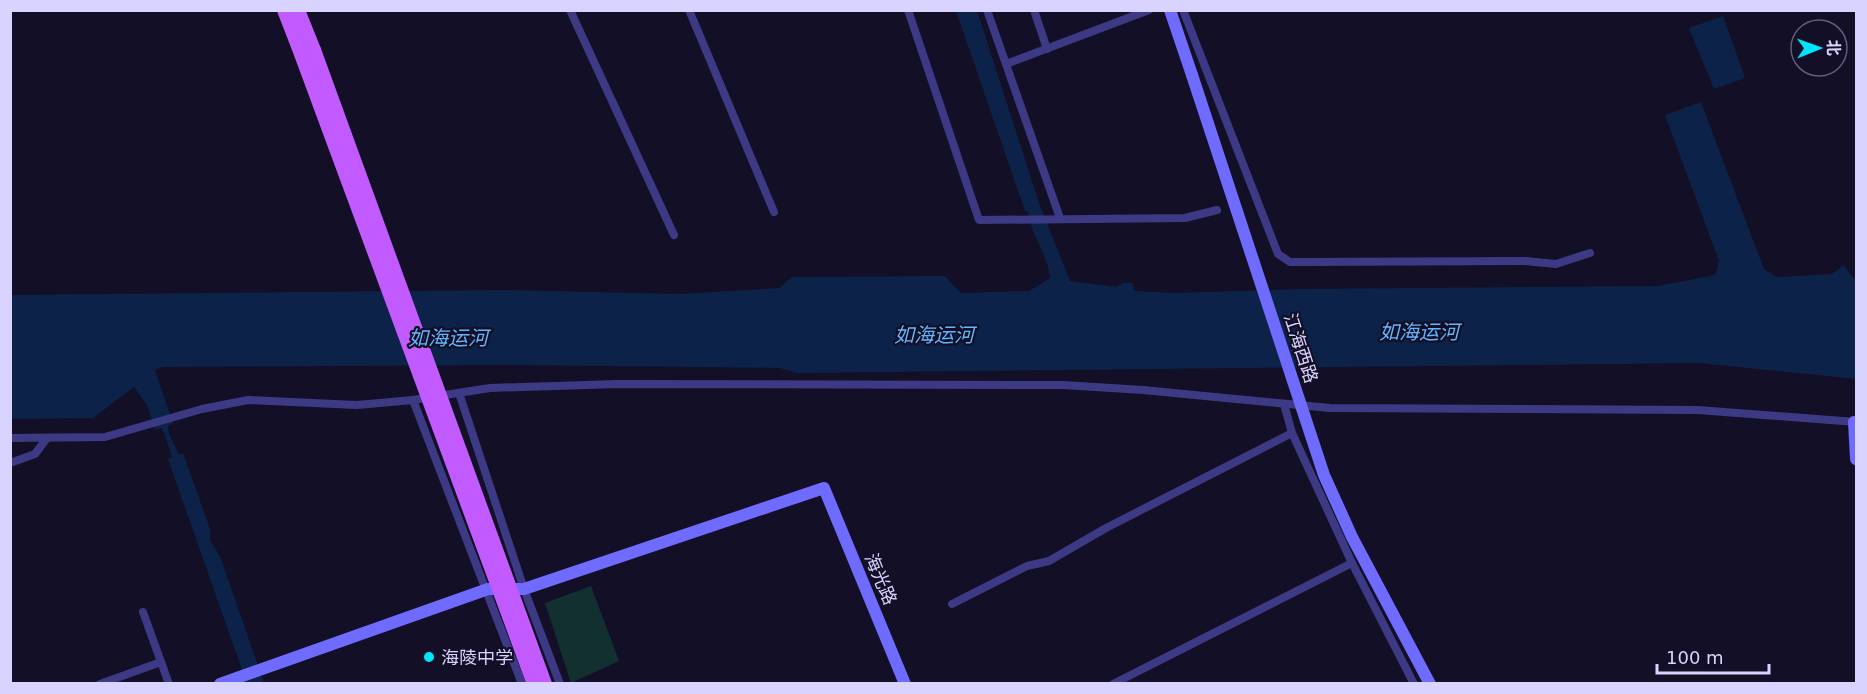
<svg xmlns="http://www.w3.org/2000/svg" width="1867" height="694" font-family="'DejaVu Sans','Noto Sans SC',sans-serif">
<style>
.green{fill:#12302f}
.water{fill:#0c2248}
.lines{fill:none;stroke-linecap:round;stroke-linejoin:round}
.stream{stroke:#0c2248;stroke-width:2}
.street{stroke:#3d3a85;stroke-width:8}
.secondary{stroke:#6f6bff;stroke-width:12}
.primary{stroke:#c25bff;stroke-width:14}
.secondary-bridge{stroke:#6f6bff;stroke-width:12}
.primary-bridge{stroke:#c25bff;stroke-width:14}
.poi-dot{fill:#00e5ff;stroke:#130f26;stroke-width:2}
.labels{text-anchor:middle;dominant-baseline:central;stroke-width:4.5;stroke-linejoin:round;paint-order:stroke}
.street-label{font-size:18px;fill:#d9d4ff;stroke:#130f26}
.poi-label{font-size:18px;fill:#d9d4ff;stroke:#130f26;text-anchor:start}
.water-label{font-size:20px;font-style:italic;fill:#62b6ff;stroke:#130f26}
</style>
<rect width="100%" height="100%" fill="#130f26"/>
<path class="green" d="M591 586 619 661 571 683 545 603Z"/>
<g class="water">
<path d="M977 10 1039 203 1070 281 1116 287 1123 283H1132L1135 291 1172 293 1300 289 1658 286 1715 275 1719 261 1665 115 1701 102 1764 269 1777 277 1832 274 1844 265 1852 277 1856 278V379L1700 363 797 373 780 368 506 365 163 367 155 370 173 423 168 426 169 434 179 455 183 453 210 529V540L220 556 264 683 247 684 168 459 172 457 167 437 161 428 155 430 147 405 134 387 93 418 11 419 10 295 504 290 679 294 779 288 792 277 945 276 961 293 1029 291 1050 278C1048 255 1031 235 1028 212L1025 211 956 11Z"/>
<path d="M1723 16 1745 78 1714 89 1689 28Z"/>
</g>
<g class="lines">
<path class="stream" d="M165 433 172 454"/>
<g class="street">
<path d="M570 10 674 235"/>
<path d="M689 10 774 212"/>
<path d="M908 10 979 220 1185 218 1217 210"/>
<path d="M987 10 1060 218"/>
<path d="M1034 10 1047 49"/>
<path d="M1183 10 1278 254 1290 262H1303L1525 261 1556 264 1590 253"/>
<path d="M1006 64 1149 10"/>
<path d="M459 393 524 589 560 684"/>
<path d="M413 400 522 684"/>
<path d="M1284 404 1292 433 1352 563 1414 684"/>
<path d="M10 438 105 437 202 409 248 400 357 405 413 400 490 388 617 384 1063 385 1143 390 1330 408 1698 410 1856 422"/>
<path d="M10 463 35 454 47 438"/>
<path d="M952 604 1027 566 1049 561 1106 528 1292 433"/>
<path d="M143 612 169 684"/>
<path d="M100 684 161 662"/>
<path d="M1113 684 1352 563"/>
</g>
<g class="secondary">
<path d="M1170 10 1192 75"/>
<path d="M1854 422 1856 459"/>
<path d="M220 684 488 589H524L824 488 905 684"/>
</g>
<g class="primary">
<path d="M284 10 301 54"/>
<path d="M298 10 314 50"/>
</g>
<path class="secondary-bridge" d="M1192 75 1324 475 1352 537 1430 684"/>
<g class="primary-bridge">
<path d="M314 50 545 684"/>
<path d="M301 54 534 684"/>
</g>
</g>
<circle class="poi-dot" cx="429" cy="657" r="6"/>
<g class="labels">
<g class="street-label">
<text transform="translate(1301 348) rotate(72)">江海西路</text>
<text transform="translate(881 579) rotate(67)">海光路</text>
</g>
<g class="poi-label">
<text x="441" y="657">海陵中学</text>
</g>
<g class="water-label">
<text x="1419" y="332">如海运河</text>
<text x="934" y="335">如海运河</text>
<text x="448" y="338">如海运河</text>
</g>
</g>
<rect width="1867" height="694" fill="none" stroke="#d9d4ff" stroke-width="24"/>
<g transform="translate(1819 48) rotate(89)"><circle r="28" fill="#130f26" stroke="#625e7d" stroke-width="1.5"/>
<path d="M0-4.5L10 22L0 15L-10 22Z" fill="#00e5ff"/>
<text y="-9" font-size="16" font-weight="bold" text-anchor="middle" fill="#d9d4ff">北</text>
</g>
<path d="M1657 664v9h112v-9" fill="none" stroke="#d9d4ff" stroke-width="3"/>
<text x="1666" y="664" font-size="18" fill="#d9d4ff" stroke="#130f26" stroke-width="4.5" paint-order="stroke">100 m</text>
</svg>
